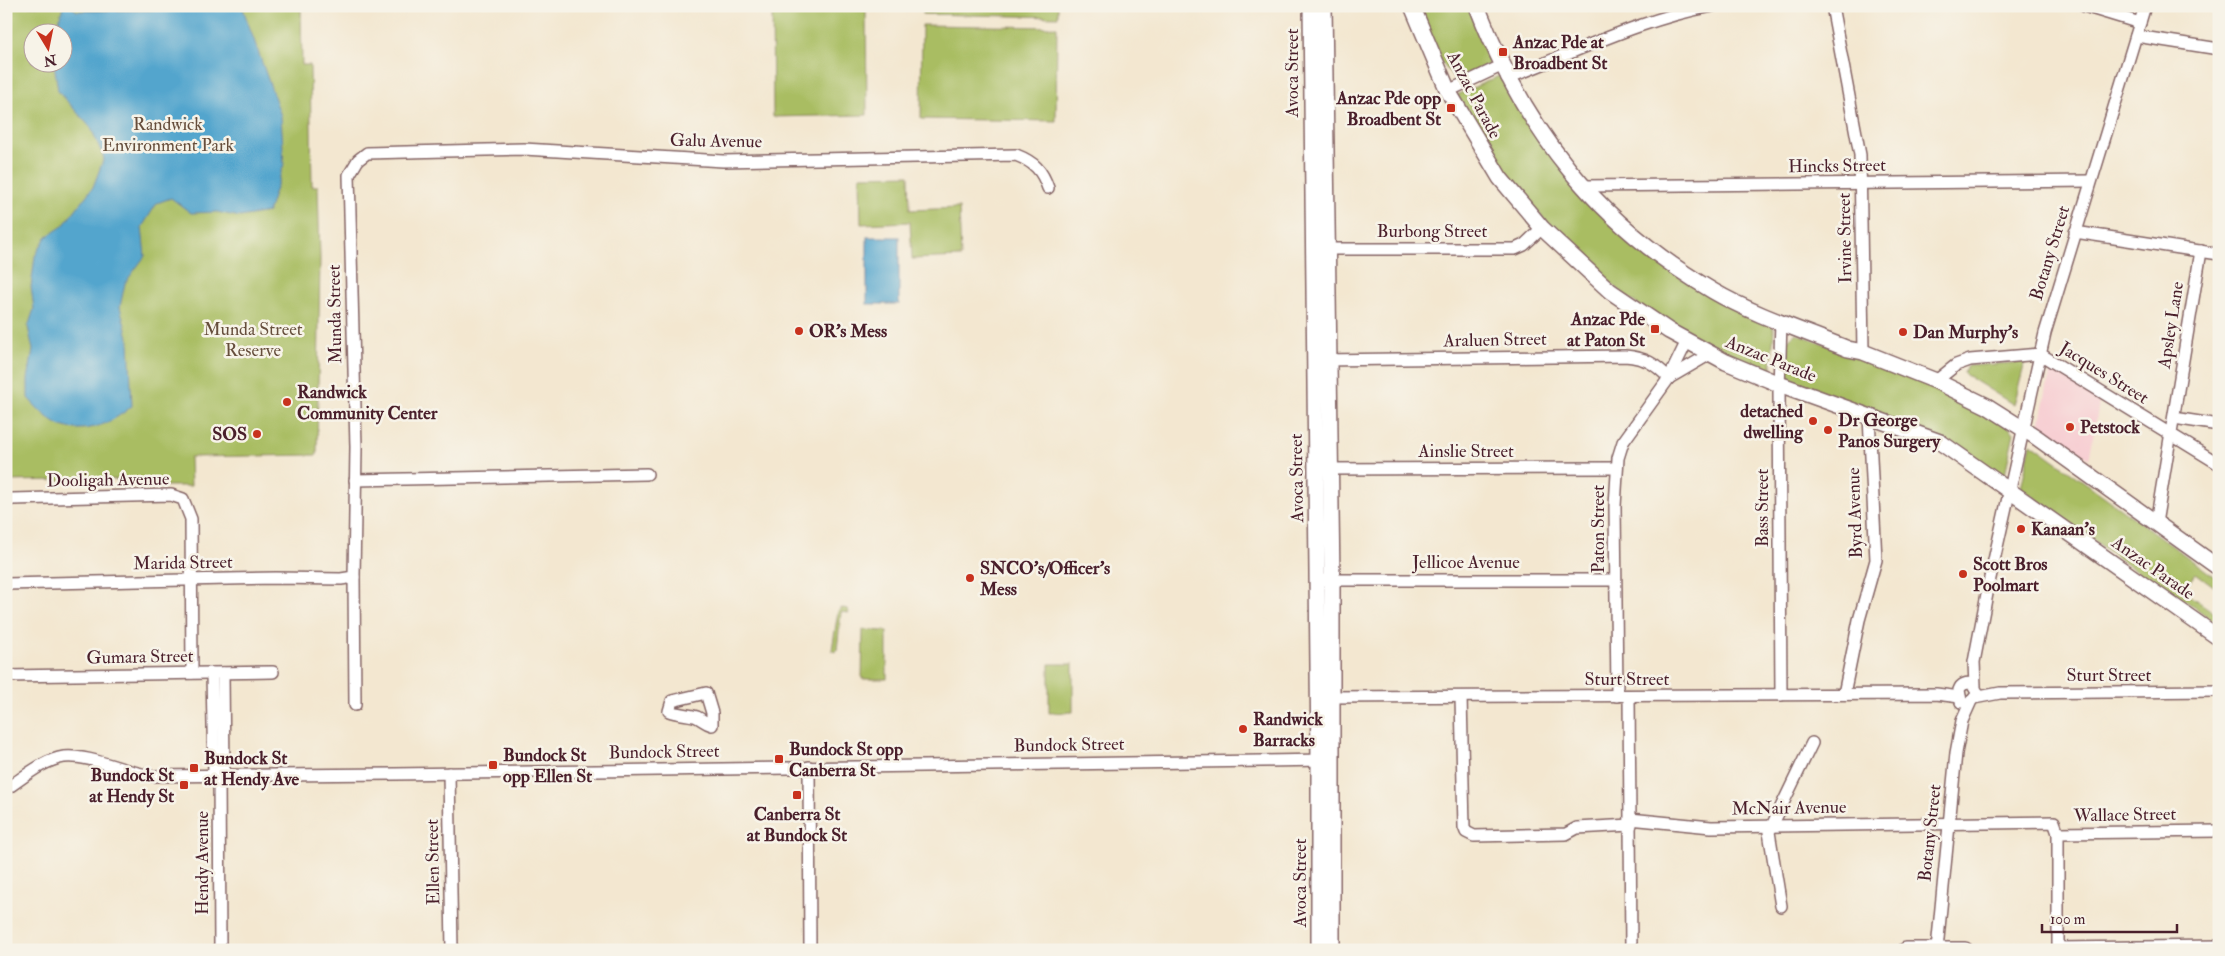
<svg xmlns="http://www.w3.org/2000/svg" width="2225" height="956" font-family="'IM FELL Double Pica',serif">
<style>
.built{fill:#f7cfd3}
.green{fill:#a9bd62;stroke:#7a6e46;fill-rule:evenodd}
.water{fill:#52a5cd;stroke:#4e627c}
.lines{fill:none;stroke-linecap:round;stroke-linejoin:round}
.minor-casing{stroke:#856565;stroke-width:14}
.major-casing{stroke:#856565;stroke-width:18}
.minor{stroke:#fff;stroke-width:11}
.major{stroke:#fff;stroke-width:15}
.poi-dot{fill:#c8321e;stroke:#f7f3e8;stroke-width:2}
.labels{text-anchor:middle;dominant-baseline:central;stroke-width:5;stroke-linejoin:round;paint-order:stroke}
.poi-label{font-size:18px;font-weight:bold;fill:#4a1f2b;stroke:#f7f3e8;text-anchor:start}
.street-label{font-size:18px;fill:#4a1f2b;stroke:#f7f3e8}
.park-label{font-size:18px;fill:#664e3c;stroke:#f7f3e8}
</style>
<rect width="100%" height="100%" fill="#f7f3e8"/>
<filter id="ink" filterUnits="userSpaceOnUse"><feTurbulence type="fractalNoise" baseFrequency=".02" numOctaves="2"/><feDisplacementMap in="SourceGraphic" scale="10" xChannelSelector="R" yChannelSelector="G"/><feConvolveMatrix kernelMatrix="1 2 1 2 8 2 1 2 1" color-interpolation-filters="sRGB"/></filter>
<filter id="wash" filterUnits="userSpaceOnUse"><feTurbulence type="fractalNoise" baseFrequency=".0096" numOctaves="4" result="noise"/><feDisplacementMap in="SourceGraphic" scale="20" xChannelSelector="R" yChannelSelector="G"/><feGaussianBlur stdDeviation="1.12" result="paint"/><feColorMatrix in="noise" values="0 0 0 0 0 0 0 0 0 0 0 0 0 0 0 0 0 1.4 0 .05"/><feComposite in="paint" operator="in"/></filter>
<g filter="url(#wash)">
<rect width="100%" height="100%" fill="#f3e7d0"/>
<path class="built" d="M2051 369 2100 398 2089 459 2039 425Z"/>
<g class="green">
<path d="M6 6H301L302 65H310L312 186H318L320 258 317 455 190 457 191 486H157L136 479 6 481ZM32 32H62V62H32Z"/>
<path d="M772 6H866L867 115 773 117Z"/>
<path d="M923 6H1058V17L923 14Z"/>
<path d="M1417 6H1470L1494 62 1455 79 1438 58Z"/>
<path d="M922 25 1057 27 1056 121 921 119Z"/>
<path d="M1501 75 1609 218 1645 254 1683 279 1769 323 1774 328 1771 369 1764 373 1712 350 1631 300 1572 251 1508 178 1457 95Z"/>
<path d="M909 175 910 210 959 208 961 257 912 259 910 222 861 224 860 176Z"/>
<path d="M1796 333 1932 386 2010 428 2014 433 2005 474 1999 475 1785 382 1786 342Z"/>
<path d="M2025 362 2014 405 1963 373 1967 366Z"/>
<path d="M2031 443 2219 580V590L2196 573 2183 591 2219 616V625L2168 588 2153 583 2021 488Z"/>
<path d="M842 608 848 609 849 613 841 612 837 650 834 652 832 650 838 611Z"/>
<path d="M863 630 887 631V679H862Z"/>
<path d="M1049 664H1073V712L1049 713Z"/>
</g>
<g class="water">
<path d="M63 6H70L77 11 154 10 163 6H242L281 116 284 164 268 212 240 217 217 212 191 213 171 198 157 203 142 227 145 256 125 283 120 307 129 341 132 406C113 422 90 434 64 427 51 423 37 408 28 398V379L33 350 28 327 34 309 31 287 35 256 46 237 63 226 93 187 104 158 91 128 58 91 54 63 62 62V32H56Z"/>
<rect x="867" y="237" width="32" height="67"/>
</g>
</g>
<g filter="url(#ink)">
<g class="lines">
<g class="minor-casing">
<g id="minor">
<path d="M1832 6 1860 155 1863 352"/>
<path d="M2084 6 2140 23"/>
<path d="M2136 36 2219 49"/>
<path d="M1507 78C1574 53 1641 19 1712 6"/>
<path d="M1448 91 1501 66"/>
<path d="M1584 186 2090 181"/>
<path d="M2075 232 2219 254"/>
<path d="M1321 249H1515L1524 245 1542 228"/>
<path d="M1781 321 1779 390 1781 695"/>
<path d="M1323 360 1625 356C1646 358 1654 363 1669 378"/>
<path d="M1669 378 1710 354"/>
<path d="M1936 381 1956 365 1970 360 2040 354 2219 464"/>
<path d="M2174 418 2219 425"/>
<path d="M1323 469 1616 468"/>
<path d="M355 480 647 474"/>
<path d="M6 502 12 499 171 495 183 499 191 519 192 673"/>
<path d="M2156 523 2201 251"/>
<path d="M354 577 355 705"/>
<path d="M1325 580H1615"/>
<path d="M6 584 276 578 341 579 354 577 356 447 349 175 358 160 367 153 524 149 723 161 1016 155C1034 162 1042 170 1048 188"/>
<path d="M212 673 214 776"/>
<path d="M223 673 224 775"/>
<path d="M6 676 273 672"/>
<path d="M1975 686 1974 662 1990 578 2045 333 2145 6"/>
<path d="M706 693 712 713V725C705 723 703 720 697 717 693 715 676 714 669 711L672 701Z"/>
<path d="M1844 694 1859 620 1876 560 1869 416"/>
<path d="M1617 696 1615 506 1618 458 1623 442 1669 378 1687 341"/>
<path d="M1629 696 1631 950"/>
<path d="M1325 697 1936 694 1960 697"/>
<path d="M1461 697 1464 827 1466 832 1474 836 1566 834 1577 828 1631 825"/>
<path d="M1974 698 2000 693 2219 691"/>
<path d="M1961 702 1959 690C1961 684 1967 682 1972 684L1977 692"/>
<path d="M809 767 810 950"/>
<path d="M449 773 452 950"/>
<path d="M219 775 220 950"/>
<path d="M6 789C23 778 43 760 64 757 86 754 126 772 151 776L395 774 1326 760"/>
<path d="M1630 819 1711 827 2054 822 2058 833 2219 831"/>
<path d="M1781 906 1769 832 1812 743"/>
<path d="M1937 949 1956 753 1962 721 1971 701"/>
<path d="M2058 950V833"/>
</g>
</g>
<g class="major-casing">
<g id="major">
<path d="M1311 6 1319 760V950"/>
<path d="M1324 6 1332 580V950"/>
<path d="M1412 6 1448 91 1500 178 1542 228 1610 291 1669 331 1726 362 1779 384 1940 442 2219 638"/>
<path d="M1477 6C1525 131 1597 223 1713 291 1754 315 1804 331 1848 349L1863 352 1936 381 1987 406 2036 437 2219 568"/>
<path d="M1906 950H1965"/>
<path d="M2059 950 2219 948"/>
</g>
</g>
<use href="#minor" class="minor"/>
<use href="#major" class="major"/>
</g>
</g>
<g class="poi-dot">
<rect x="1498" y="47" width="10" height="10" rx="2.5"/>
<rect x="1446" y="103" width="10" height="10" rx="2.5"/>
<rect x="1650" y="324" width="10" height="10" rx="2.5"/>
<circle cx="799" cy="331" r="5"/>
<circle cx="1903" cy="332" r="5"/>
<circle cx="287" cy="402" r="5"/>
<circle cx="1813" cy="421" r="5"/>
<circle cx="2070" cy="427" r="5"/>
<circle cx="1828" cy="430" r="5"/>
<circle cx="257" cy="434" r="5"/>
<circle cx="2021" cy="529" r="5"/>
<circle cx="1963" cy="574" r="5"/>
<circle cx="970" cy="578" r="5"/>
<circle cx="1243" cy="729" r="5"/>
<rect x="774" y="754" width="10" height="10" rx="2.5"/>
<rect x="488" y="760" width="10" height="10" rx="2.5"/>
<rect x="189" y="763" width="10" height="10" rx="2.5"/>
<rect x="179" y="780" width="10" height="10" rx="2.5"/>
<rect x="792" y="790" width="10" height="10" rx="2.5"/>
</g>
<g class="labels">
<g class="poi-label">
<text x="1513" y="42">Anzac Pde at<tspan x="1513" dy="21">Broadbent St</tspan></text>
<text x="1441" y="98" text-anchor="end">Anzac Pde opp<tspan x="1441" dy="21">Broadbent St</tspan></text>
<text x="1645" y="319" text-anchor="end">Anzac Pde<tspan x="1645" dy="21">at Paton St</tspan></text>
<text x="809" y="331">OR's Mess</text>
<text x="1913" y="332">Dan Murphy's</text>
<text x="297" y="392">Randwick<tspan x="297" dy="21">Community Center</tspan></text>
<text x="1803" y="411" text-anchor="end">detached<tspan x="1803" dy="21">dwelling</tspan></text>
<text x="1838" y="420">Dr George<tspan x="1838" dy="21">Panos Surgery</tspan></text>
<text x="2080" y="427">Petstock</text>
<text x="247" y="434" text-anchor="end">SOS</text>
<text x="2031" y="529">Kanaan's</text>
<text x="1973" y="564">Scott Bros<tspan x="1973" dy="21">Poolmart</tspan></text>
<text x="980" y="568">SNCO's/Officer's<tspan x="980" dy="21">Mess</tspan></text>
<text x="1253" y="719">Randwick<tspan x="1253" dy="21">Barracks</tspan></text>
<text x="789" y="749">Bundock St opp<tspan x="789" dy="21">Canberra St</tspan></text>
<text x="503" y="755">Bundock St<tspan x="503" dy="21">opp Ellen St</tspan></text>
<text x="204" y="758">Bundock St<tspan x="204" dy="21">at Hendy Ave</tspan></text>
<text x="174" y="775" text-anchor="end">Bundock St<tspan x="174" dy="21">at Hendy St</tspan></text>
<text x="797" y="814" text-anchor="middle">Canberra St<tspan x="797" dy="21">at Bundock St</tspan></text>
</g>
<g class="street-label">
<text transform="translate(1292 73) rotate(-90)">Avoca Street</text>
<text transform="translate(1474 95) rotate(62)">Anzac Parade</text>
<text transform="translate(716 141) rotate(1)">Galu Avenue</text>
<text transform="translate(1837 166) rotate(-1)">Hincks Street</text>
<text x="1432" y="231">Burbong Street</text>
<text transform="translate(1845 238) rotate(-91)">Irvine Street</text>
<text transform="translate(2050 253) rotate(-73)">Botany Street</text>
<text transform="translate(335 314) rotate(-91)">Munda Street</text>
<text transform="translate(2171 325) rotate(-81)">Apsley Lane</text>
<text transform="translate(1495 340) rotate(-1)">Araluen Street</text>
<text transform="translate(1771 359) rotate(22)">Anzac Parade</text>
<text transform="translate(2104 373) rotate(32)">Jacques Street</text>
<text x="1466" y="451">Ainslie Street</text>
<text transform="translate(1297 478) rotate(-91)">Avoca Street</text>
<text transform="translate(108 480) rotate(-1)">Dooligah Avenue</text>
<text transform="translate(1762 508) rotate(-90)">Bass Street</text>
<text transform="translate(1855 513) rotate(-92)">Byrd Avenue</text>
<text transform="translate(1598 529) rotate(-90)">Paton Street</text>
<text x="1466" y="562">Jellicoe Avenue</text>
<text transform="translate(183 563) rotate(-1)">Marida Street</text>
<text transform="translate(2153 568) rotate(35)">Anzac Parade</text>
<text transform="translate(140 657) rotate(-1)">Gumara Street</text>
<text x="2109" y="675">Sturt Street</text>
<text x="1627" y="679">Sturt Street</text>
<text transform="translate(1069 745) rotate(-1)">Bundock Street</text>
<text transform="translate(664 752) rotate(-1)">Bundock Street</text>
<text transform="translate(1789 808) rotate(-1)">McNair Avenue</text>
<text transform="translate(2125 815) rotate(-1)">Wallace Street</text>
<text transform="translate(1930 833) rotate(-84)">Botany Street</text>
<text transform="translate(433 862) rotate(-91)">Ellen Street</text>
<text transform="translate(202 863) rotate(-90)">Hendy Avenue</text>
<text transform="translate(1300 883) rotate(-90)">Avoca Street</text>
</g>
<g class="park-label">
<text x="168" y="124">Randwick<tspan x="168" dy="21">Environment Park</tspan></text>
<text x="253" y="329">Munda Street<tspan x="253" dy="21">Reserve</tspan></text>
</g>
</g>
<rect width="2225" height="956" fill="none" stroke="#f7f3e8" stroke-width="25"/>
<g transform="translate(48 48) rotate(170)"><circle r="24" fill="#f7f3e8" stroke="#b29e9c"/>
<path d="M0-4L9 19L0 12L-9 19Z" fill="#c8321e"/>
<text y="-8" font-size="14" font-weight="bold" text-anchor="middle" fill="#4a1f2b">N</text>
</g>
<path d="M2042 924v8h135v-8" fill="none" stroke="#4a1f2b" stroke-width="2.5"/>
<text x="2050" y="924" font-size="15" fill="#4a1f2b" stroke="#f7f3e8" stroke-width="4" paint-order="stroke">100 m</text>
</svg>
